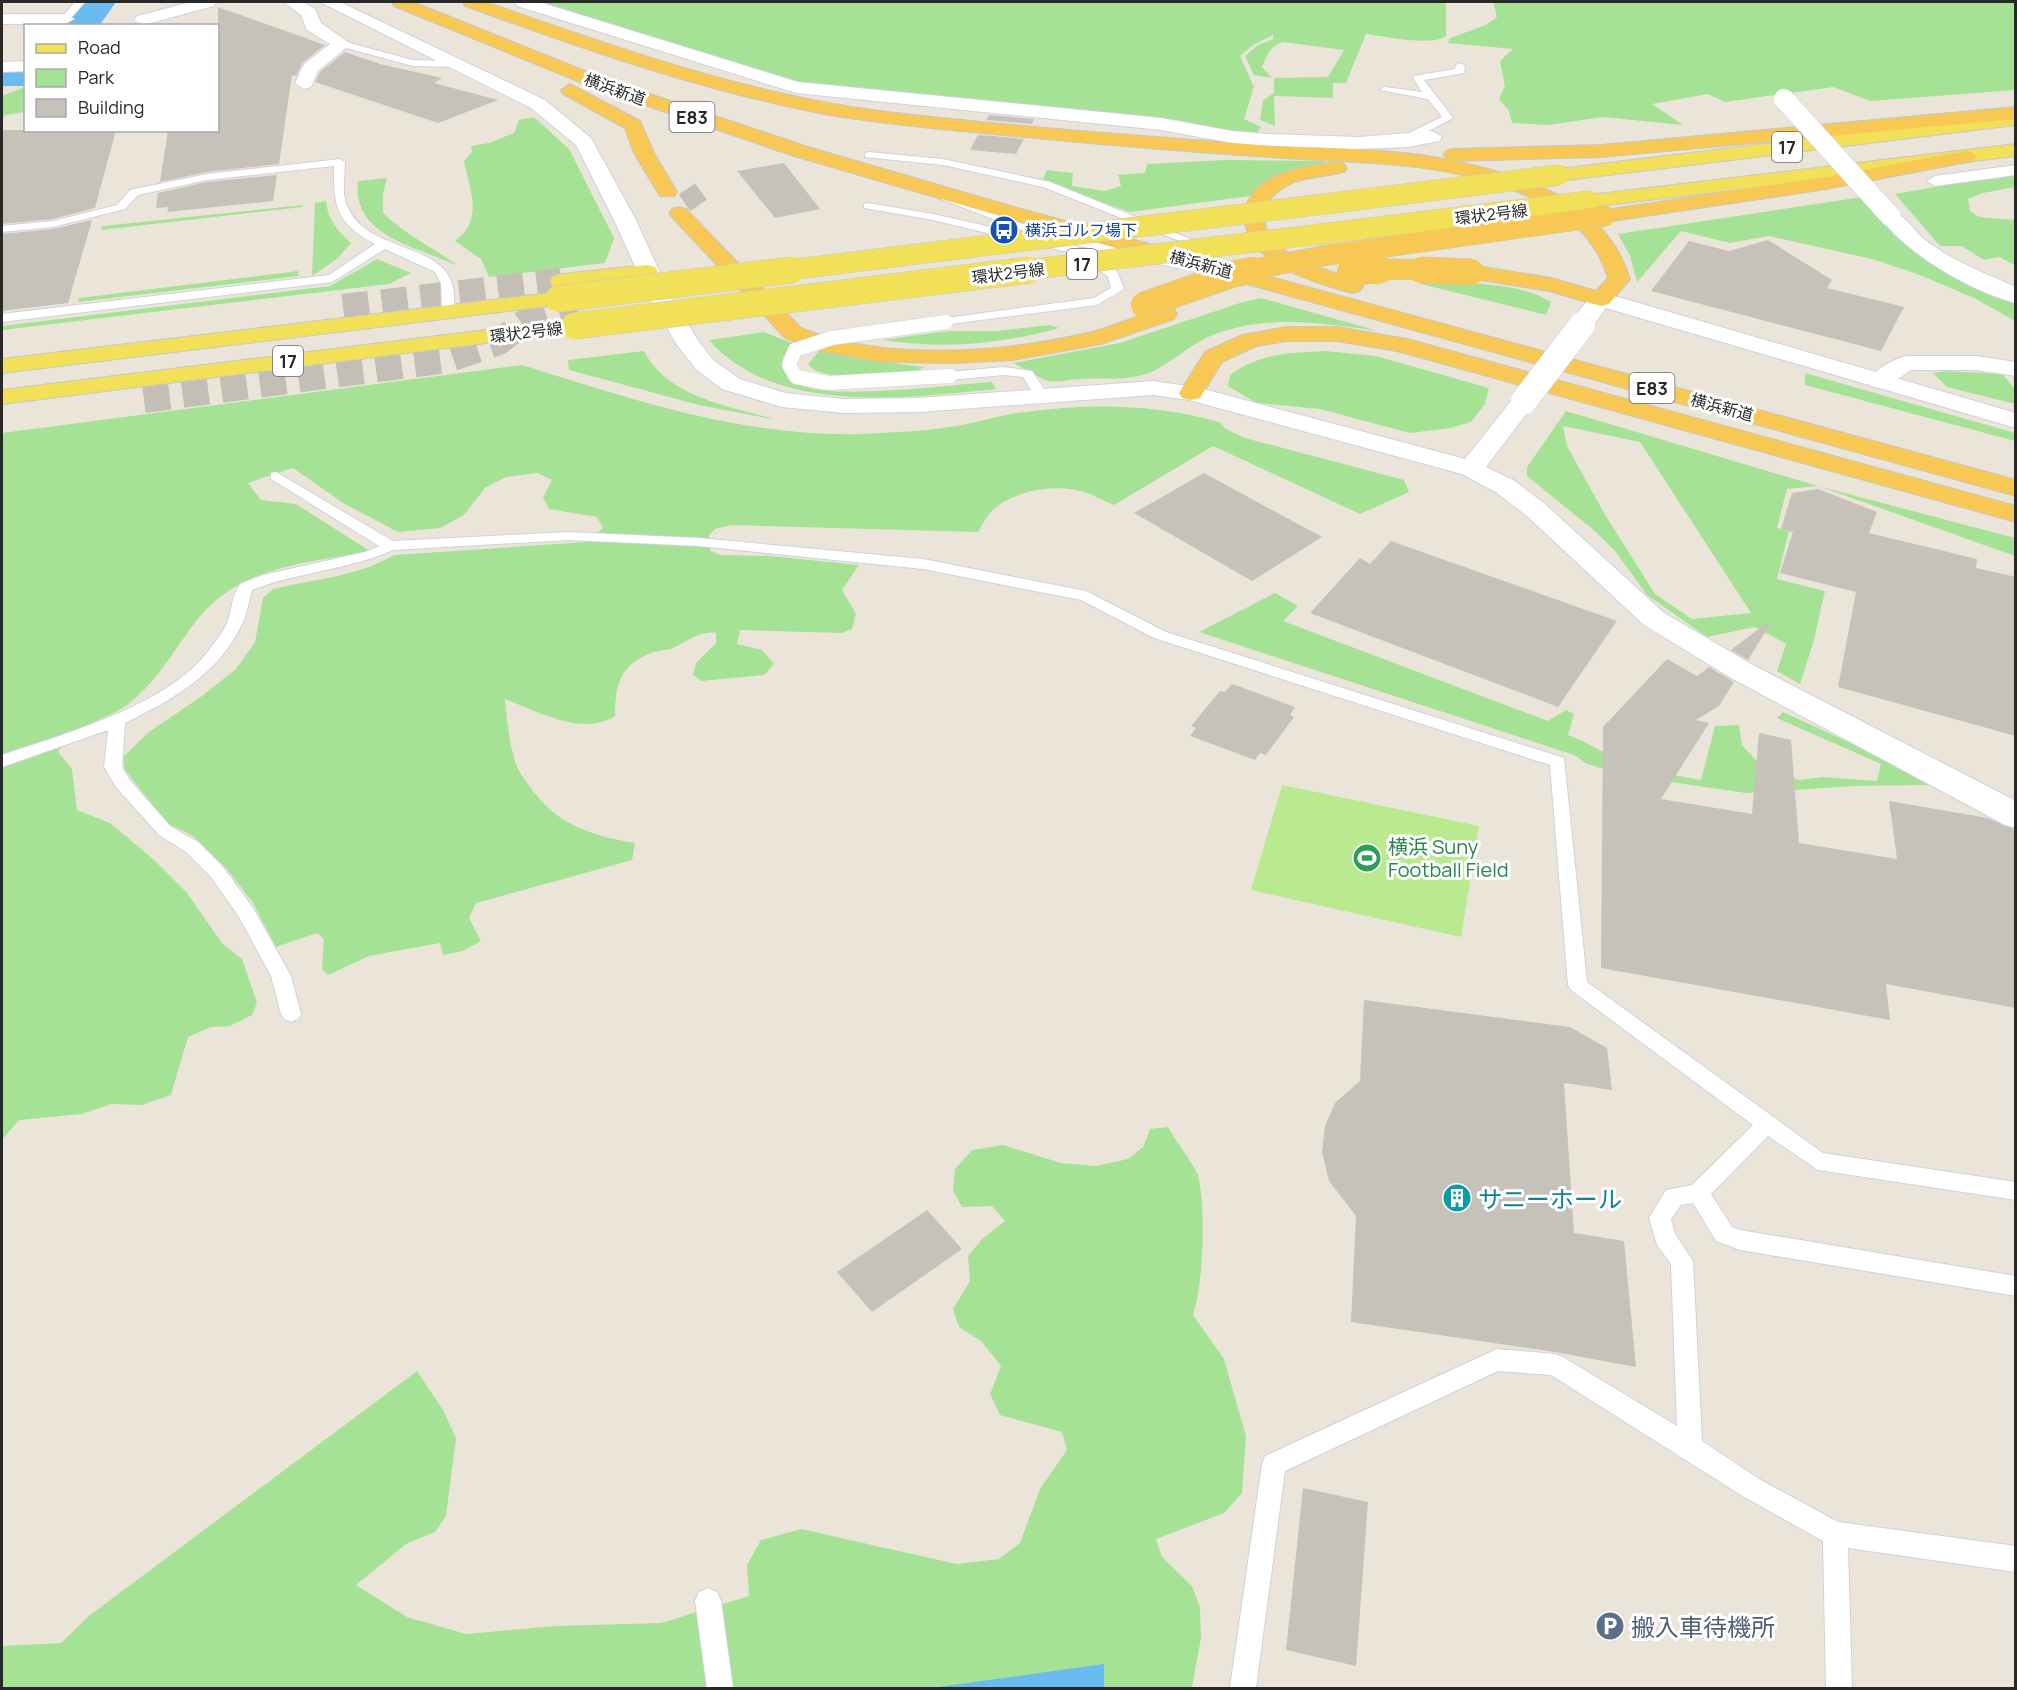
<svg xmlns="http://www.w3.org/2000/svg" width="2017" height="1690" font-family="Manrope,'Noto Sans JP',sans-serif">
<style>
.green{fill:#a6e295;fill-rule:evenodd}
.pitch{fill:#b9ea90}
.water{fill:#6abbef}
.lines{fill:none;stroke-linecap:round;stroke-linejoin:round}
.river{fill:#6abbef;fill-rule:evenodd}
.building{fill:#c6c2b9}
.primary-tunnel{stroke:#c4bfb6;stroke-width:26;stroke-dasharray:26 13;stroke-linecap:butt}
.trunk-tunnel{stroke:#c4bfb6;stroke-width:20;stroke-dasharray:20 10;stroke-linecap:butt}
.service-casing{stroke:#cfd0e1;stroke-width:2}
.pedestrian-casing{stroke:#cfd0e1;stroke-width:2}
.minor-casing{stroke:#cfd0e1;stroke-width:2}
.tertiary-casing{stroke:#cfd0e1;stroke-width:2}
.primary-casing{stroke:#c7c7c7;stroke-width:2}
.trunk-casing{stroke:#c7c7c7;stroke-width:2}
.service{fill:#fff;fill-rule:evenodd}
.pedestrian{fill:#fff;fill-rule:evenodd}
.minor{fill:#fff;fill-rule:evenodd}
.tertiary{fill:#fff;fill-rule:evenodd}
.primary{fill:#f1e058;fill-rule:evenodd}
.trunk{fill:#f8c854;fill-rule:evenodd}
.service-bridge-casing{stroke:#cfd0e1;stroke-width:15;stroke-linecap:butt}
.minor-bridge-casing{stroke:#cfd0e1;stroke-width:21;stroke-linecap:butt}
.tertiary-bridge-casing{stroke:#cfd0e1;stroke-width:27;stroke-linecap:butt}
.primary-bridge-far1-casing{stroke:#c7c7c7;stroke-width:21;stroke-linecap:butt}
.primary-bridge-casing{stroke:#c7c7c7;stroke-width:27;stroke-linecap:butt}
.trunk-bridge-far1-casing{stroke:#c7c7c7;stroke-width:21;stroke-linecap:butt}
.trunk-bridge-casing{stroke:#c7c7c7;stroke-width:27;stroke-linecap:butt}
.service-bridge{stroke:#fff;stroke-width:14}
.minor-bridge{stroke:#fff;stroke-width:20}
.tertiary-bridge{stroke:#fff;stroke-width:26}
.primary-bridge-far1{stroke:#f1e058;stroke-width:20}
.primary-bridge{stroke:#f1e058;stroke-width:26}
.trunk-bridge-far1{stroke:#f8c854;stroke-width:20}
.trunk-bridge{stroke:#f8c854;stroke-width:26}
.labels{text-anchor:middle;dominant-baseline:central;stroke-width:6;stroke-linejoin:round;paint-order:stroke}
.far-street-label{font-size:16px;fill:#282828;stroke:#fff}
.far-transit-label{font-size:16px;fill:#164399;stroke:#fff;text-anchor:start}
.shield{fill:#fff;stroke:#686868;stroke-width:1.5}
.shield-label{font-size:18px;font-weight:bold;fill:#282828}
.leisure-label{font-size:20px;fill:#27864d;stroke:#fff;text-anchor:start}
.near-culture-label{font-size:24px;fill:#0d838f;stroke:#fff;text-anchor:start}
.near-service-label{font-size:24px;fill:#4e5e75;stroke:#fff;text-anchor:start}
</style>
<rect width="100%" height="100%" fill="#ebe5d9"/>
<g class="green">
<path d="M544 2H1446V36C1432 47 1384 36 1366 34L1346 83H1333V98L1274 96 1275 126 1260 120 1263 100 1274 93V78L1328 77 1344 50 1283 42C1271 46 1266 55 1262 67L1272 78 1254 75 1245 56 1258 45 1273 39V35L1253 45 1240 56 1254 87 1244 119 1261 127 1256 135 1140 117 826 95 549 7Z"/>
<path d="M1493 2H2015V90L1870 101 1833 87 1725 102 1708 94 1652 104 1683 125 1603 117 1548 125 1512 123 1509 111 1499 99 1505 86 1500 61 1513 49 1448 43 1450 38 1486 25 1497 17Z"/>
<path d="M25 87V112L5 115 2 119V96Z"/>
<path d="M534 117 569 149 614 238 605 263 489 277 481 259 455 241C484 220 470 192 464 161L472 152 471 146 489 143 514 133 519 120Z"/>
<path d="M1226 160 1324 161 1327 166 1257 195 1130 212 1042 181 1047 170 1073 173 1072 186 1105 191 1121 186 1118 175 1145 173 1147 164Z"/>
<path d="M2015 173V187L1983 193 1968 199 1970 211 1979 217 2015 220V265L1999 257 1984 260 1962 246H1940L1895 194Z"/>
<path d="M387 178 383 194V213C405 235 433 247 458 266 419 247 351 237 358 181Z"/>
<path d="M1862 197 1895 236 1922 256 2015 301V321L1976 299 1920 275 1872 259 1769 236 1730 243 1681 231 1637 282 1630 256 1618 234Z"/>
<path d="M326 201C328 220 337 230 351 243L337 259 312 276 315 203Z"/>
<path d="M303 205 302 207 101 230 103 226Z"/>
<path d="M377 259 411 273 389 284 2 330V326L330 286Z"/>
<path d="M298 271V276L78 302 79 298Z"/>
<path d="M1417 283C1461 284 1512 279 1551 302L1546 315Z"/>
<path d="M1261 298 1378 331C1326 324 1275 315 1224 331 1199 338 1182 354 1161 367 1136 383 1109 377 1081 379 1071 379 1059 383 1049 381 1043 380 1022 367 1013 363L1120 343 1240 303Z"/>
<path d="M1050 325 1059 328C997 345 946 349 882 340L948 331H997Z"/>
<path d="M764 332 794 344 783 357 784 370C788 374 792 380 797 383 825 402 954 384 992 382L996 389C907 398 775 416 709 340Z"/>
<path d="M644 351C668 398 730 406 777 420L699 405 569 370 568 360Z"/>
<path d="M819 351 864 360 924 367 919 370C896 372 821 385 808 364Z"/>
<path d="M1325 351 1376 356 1489 388 1485 404 1471 422 1451 428 1410 433 1320 409 1256 403 1228 386 1230 375C1259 353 1290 353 1325 351Z"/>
<path d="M522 365C631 399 746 438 863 434 897 432 934 431 967 424 987 420 1005 414 1025 412 1090 403 1156 404 1219 422L1226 429 1245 438 1404 480 1409 492 1360 514 1213 446 1114 505C1104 501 1094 495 1084 492 1059 484 1024 489 1002 503 990 510 984 521 978 532L731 525 715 529 709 535 710 551 722 555 770 556 859 565 842 590 856 614 852 629 842 633 740 630 737 644 762 650 774 664 764 675 701 681 693 675 696 663 716 643V633C701 630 687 641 673 648 666 651 658 650 651 653 620 665 615 685 615 716 583 737 537 711 505 699 507 721 509 743 516 764 518 771 524 778 528 784 555 824 588 835 635 843L632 860 476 903 469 918 481 941 463 951 443 955 440 943 369 956 328 975 322 969 324 939 317 933 276 947 253 903 227 869 193 836 167 823 125 770 123 757 149 732 202 696 236 669 255 642 263 598 273 589C314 579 357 577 394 555L587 542 603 528 597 517 549 509 543 497 552 480 537 473 506 477 485 488 464 515 440 528 398 532 343 503 293 468 248 483 261 500 296 504 370 551C305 564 241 565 197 620 175 648 160 678 132 701 106 723 80 718 58 752L72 769 77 810 110 823 153 859 187 893 222 943 242 959 257 1003 252 1015 230 1026 211 1027 188 1037 171 1095 142 1105 111 1104 82 1114 19 1120 2 1140V433Z"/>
<path d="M1946 371 2002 374 2015 389V404L1947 387 1933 373Z"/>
<path d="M1805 373 2015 433V441L1805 385Z"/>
<path d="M1566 411 1818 486 2015 538V556L1818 486 1787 489 1777 528 1789 531 1777 579 1825 591 1814 640 1800 684 1777 671 1786 644 1755 627 1707 637 1647 595 1615 551 1596 532 1527 476V467ZM1563 426 1640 442 1751 613 1692 619 1655 594 1604 513 1567 446Z"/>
<path d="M1275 593 1298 606 1283 621 1548 721 1566 710 1574 714 1568 735C1585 741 1594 748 1610 755 1639 769 1670 774 1701 780L1715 726 1739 725 1742 745 1763 768 1799 780 1822 777 1877 781 1881 764 1777 718 1783 712 1883 758 1930 785 1854 786 1746 793 1629 776 1587 764 1574 755 1199 632Z"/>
<path d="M1168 1127C1173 1137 1196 1168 1198 1175 1206 1210 1204 1280 1193 1315L1224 1359 1246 1436 1242 1493 1224 1513 1156 1539 1162 1557 1192 1586 1200 1608 1201 1638 1192 1687 1189 1688H2V1646L61 1643 90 1615 417 1371 443 1410 456 1438 446 1516 435 1532 406 1544 356 1585 407 1617 466 1634 555 1626 661 1623 749 1596 747 1565 761 1540 801 1529 957 1564 999 1559 1020 1543 1040 1489 1067 1450 1062 1432 1000 1415 990 1394 1001 1366 981 1341 959 1327 953 1309 970 1281 968 1256 982 1239 1005 1221 992 1206 962 1207 953 1191 955 1169 972 1150 1003 1145 1061 1163 1096 1166 1128 1159 1143 1147 1150 1129Z"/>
</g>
<path class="pitch" d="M1282 785 1479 826 1461 937 1251 890Z"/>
<path class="water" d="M1104 1664V1688H938V1687Z"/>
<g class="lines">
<g class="river">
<path d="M78 2H116L99 26H60Z"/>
<rect x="2" y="62" width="24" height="24"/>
</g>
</g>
<g class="building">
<path d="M218 7 325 45 303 62 296 76 292 75 279 164 207 172 160 182 168 130H218Z"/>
<path d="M345 52 380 64 442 78 434 83 498 100 438 123 315 82 320 72Z"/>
<path d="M989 115 1034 119 1032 124 986 120Z"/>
<path d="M2 130H116L95 208 53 219 2 224Z"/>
<path d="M978 135 993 136 1024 139 1016 154 970 150Z"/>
<path d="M784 163 820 209 775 218 737 171Z"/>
<path d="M277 175 273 201 167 212 169 207 156 208 158 193 207 182Z"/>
<path d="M92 220 68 303 2 311V234L53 229Z"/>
<path d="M1768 240 1832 280 1827 288 1904 307 1881 351 1651 291 1689 241 1729 251Z"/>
<path d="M1204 473 1322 537 1252 581 1134 513Z"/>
<path d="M1818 489 1877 512 1869 533 1977 559 1976 568 2016 577V736L1838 687 1856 592 1780 573 1793 532 1781 529 1792 493Z"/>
<path d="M1391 541 1617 621 1558 707 1310 613 1360 558 1370 564Z"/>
<path d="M1768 622 1770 624 1748 660 1731 650Z"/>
<path d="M1667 659 1697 676 1709 667 1734 682 1719 706 1696 720 1709 723 1661 799 1752 814 1759 733 1791 740 1799 843 1897 859 1889 801 1987 818 2016 830V1008L1886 984 1890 1020 1601 968 1603 727Z"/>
<path d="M1232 684 1295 707 1290 715 1294 717 1266 755 1260 753 1255 760 1190 736 1196 728 1191 726 1220 691 1225 692Z"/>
<path d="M1364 1000 1570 1027 1607 1048 1612 1090 1564 1083 1574 1233 1624 1241 1636 1367 1555 1352 1351 1322 1356 1216 1329 1181 1322 1152 1325 1126 1335 1103 1360 1081Z"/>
<path d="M927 1210 962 1249 872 1312 837 1272Z"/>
<path d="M1303 1488 1368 1502 1356 1666 1286 1650Z"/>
</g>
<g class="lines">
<g class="primary-tunnel">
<path d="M343 307 561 281"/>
<path d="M144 400 447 360 499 342 529 319 576 304"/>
</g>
<path class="trunk-tunnel" d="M687 189 701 209"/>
<g class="service-casing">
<g id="service">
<path d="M75 2H85L68 21H62V17Z"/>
<path d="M342 41 413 60 453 61 458 64 453 67 413 66 339 46V42Z"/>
<path d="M1457 63 1465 65 1464 73 1424 80 1453 118 1421 135 1412 143H1404V139L1413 131 1442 117 1428 99 1380 90 1385 87 1422 92 1413 78 1414 76 1455 69Z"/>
<path d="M869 152 943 159 1050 182 1200 243 1190 245 1043 187 943 165 865 157V153Z"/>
<path d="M340 159 345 162C345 176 341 195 348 208 369 255 454 241 454 297 454 303 455 309 452 315L448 316 442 312 441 283 435 272 385 249 332 282 2 322V314L329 275 375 244C337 224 333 207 334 166L207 180 138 195 125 209 53 227 2 232V226L53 221 117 205 130 190 207 174Z"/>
<path d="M941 195H949L1040 231 1030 233 941 199Z"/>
<path d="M868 203 933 214 1076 246 1117 271 1124 289 1097 305 942 325V319L946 318 1094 298 1111 288 1108 276 1068 252 933 220 864 208V204Z"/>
<path d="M1070 237 1204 266 1210 270 1204 274 1066 243V239Z"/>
<path d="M1003 367 1032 371 1048 395 1041 399 1036 398 1023 377 1003 375 950 380 943 376 950 372Z"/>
<path d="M276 472 393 541 569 532 699 538 923 559 1086 591 1166 632 1564 758 1587 982 1823 1153 2016 1182V1200L1818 1170 1768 1136 1711 1194 1732 1227 1740 1230 2016 1276V1296L1740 1250 1716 1241 1693 1203 1681 1205 1671 1219 1675 1234 1693 1261 1702 1441 1759 1479 1838 1522 2016 1546V1572L1848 1548 1852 1688H1826L1823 1541 1741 1495 1551 1375 1498 1371 1285 1471 1256 1688H1230L1262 1464 1265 1456 1497 1349 1555 1354 1563 1357 1677 1426 1671 1264 1657 1245 1649 1218 1666 1190 1692 1185 1753 1125 1571 990 1568 985 1550 765 1154 638 1081 600 923 569 699 546 569 540 393 550C348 570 297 572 252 590 249 601 247 615 241 626 218 674 172 700 125 723L122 767 129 779 171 827 198 842 223 867 253 908 291 976 301 1014 298 1019 291 1022 284 1019 281 1014 271 976 239 917 211 877 186 852 159 835 116 787 104 767 108 730 2 767V755C64 734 169 705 209 650 215 642 223 632 227 623 232 610 232 595 240 584L263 575 365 552 379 546 271 479V473Z"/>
<path d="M708 1588 717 1592 721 1601 733 1688H707L695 1601 699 1592Z"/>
</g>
</g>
<g class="pedestrian-casing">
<path id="pedestrian" d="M2016 165V175L1935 186 1927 181 1935 176Z"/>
</g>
<g class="minor-casing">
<g id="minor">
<path d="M191 2H216L214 6 143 25 134 20 137 16Z"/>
<path d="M284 2H303L315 9 321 23 351 44 318 71 311 87 304 89 295 83 304 64 330 44 307 30 301 15Z"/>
<path d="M515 2H539L798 82 1161 118 1232 131 1268 134 1358 137 1432 131 1442 137 1439 141 1408 147 1358 149 1268 146 1232 143 1161 130 796 93 517 6Z"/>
<path d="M2 14H65L74 19 65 24H2Z"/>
<path d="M26 61V71L2 72V62Z"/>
<path d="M1891 211C1904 214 1913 229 1923 238 1950 260 1984 273 2016 287V303C1972 292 1906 254 1880 217L1884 213Z"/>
<path d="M1906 356H1976L2016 362V376L1976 370H1911L1888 386 1879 388 1870 386 1867 381C1875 370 1893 359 1906 356Z"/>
</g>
</g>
<g class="tertiary-casing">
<g id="tertiary">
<path d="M320 2H340L545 100 591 138 636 220 670 295 699 342 713 360 740 379 785 393 844 399 919 398 1153 381 1200 388 1465 459 1515 396 1524 394 1533 396 1536 401 1486 467 1515 481 1545 504 1664 613 1753 665 2016 801V828L2005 825 1733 679 1644 625 1527 516 1497 493 1462 474 1189 400 1153 395 919 412 844 413 782 407 722 389 697 370 677 345 648 295 614 220 576 145 531 108Z"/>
<path d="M1601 292 2016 413V428L1606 308 1590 330H1574L1570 325C1578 313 1587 296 1601 292Z"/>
</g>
</g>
<g class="primary-casing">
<g id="primary">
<path d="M2016 113V125L1559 181 1552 179 1549 175 1552 171 1559 169Z"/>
<path d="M2016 144V156L1590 207 1583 205 1580 201 1583 197 1590 195Z"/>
<path d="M647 265 655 267 658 272 655 277 561 288 553 286 550 281 553 276 561 274Z"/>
<path d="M558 292 566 294 569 299 566 304 2 373V359Z"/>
<path d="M574 319 582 321 586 326 582 331 2 404V390Z"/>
</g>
</g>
<g class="trunk-casing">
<g id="trunk">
<path d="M392 2H413L605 79 808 147 1014 207 2016 480V496L1000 216 794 156 592 87 394 6Z"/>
<path d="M463 2H486C614 47 744 93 879 111 1005 126 1131 135 1258 145 1322 149 1386 147 1449 160L1443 155 1446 151 1453 149 1601 145 2016 107V119L1601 157 1454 161C1527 176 1606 201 1630 279L1609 304 1601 306 1549 291 1463 277 1460 272 1463 267 1471 265 1551 278 1596 291 1608 278C1592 225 1548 201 1498 185 1424 160 1347 163 1270 157 1178 151 1085 143 993 134 938 129 884 124 830 115 705 92 584 49 465 6Z"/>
<path d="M570 84 640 121 654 153 677 192 674 196H660L634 153 625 128 563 94 561 90Z"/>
<path d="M1966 151 1973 153 1976 157 1973 161 1826 189 1605 222 1598 220 1595 216 1598 212 1605 210 1826 177Z"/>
<path d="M1337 162 1344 164 1347 168 1344 172C1326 177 1307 176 1290 184 1278 190 1266 200 1264 214 1261 255 1331 271 1360 281L1363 286 1360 291 1352 293C1325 286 1289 275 1267 257 1233 230 1238 192 1278 175 1297 167 1317 164 1337 162Z"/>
<path d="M679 207 686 209 801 328C884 362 1001 353 1087 333 1114 327 1139 314 1166 307L1174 309 1177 314 1174 319 1101 344 1013 360 954 363 881 362 820 351 785 338 672 217 669 213 672 209Z"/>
<path d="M1287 327H1337L1407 339 2016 506V522L1397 351 1337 341H1287L1256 346 1222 362 1200 398 1191 400 1182 398 1179 393 1205 352 1242 335Z"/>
</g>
</g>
<use href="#service" class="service"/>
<use href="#pedestrian" class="pedestrian"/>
<use href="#minor" class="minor"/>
<use href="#tertiary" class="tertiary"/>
<use href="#primary" class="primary"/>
<use href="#trunk" class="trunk"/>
<g class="service-bridge-casing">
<path id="service-bridge" d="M946 322 832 338 795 350 789 365 796 377 828 383 950 376"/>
</g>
<g class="minor-bridge-casing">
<path id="minor-bridge" d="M1784 99 1891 217"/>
</g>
<g class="tertiary-bridge-casing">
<path id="tertiary-bridge" d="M1524 401 1582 325"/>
</g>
<g class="primary-bridge-far1-casing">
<g id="primary-bridge-far1">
<path d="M780 271 1559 175"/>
<path d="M1017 271 1590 201"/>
</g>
</g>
<g class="primary-bridge-casing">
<g id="primary-bridge">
<path d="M558 299 792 270"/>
<path d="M574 326 1029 270"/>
</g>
</g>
<g class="trunk-bridge-far1-casing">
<g id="trunk-bridge-far1">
<path d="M1245 271 1322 256 1605 216"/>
<path d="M1358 271 1396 269 1458 271"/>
</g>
</g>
<g class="trunk-bridge-casing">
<g id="trunk-bridge">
<path d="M1421 270 1471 272"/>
<path d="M1350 272 1381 270"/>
<path d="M1144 305 1233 274 1253 270"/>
</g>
</g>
<use href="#service-bridge" class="service-bridge"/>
<use href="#minor-bridge" class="minor-bridge"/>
<use href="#tertiary-bridge" class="tertiary-bridge"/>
<use href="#primary-bridge-far1" class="primary-bridge-far1"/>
<use href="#primary-bridge" class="primary-bridge"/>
<use href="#trunk-bridge-far1" class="trunk-bridge-far1"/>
<use href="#trunk-bridge" class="trunk-bridge"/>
</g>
<defs>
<g id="bus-disc" transform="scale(1.5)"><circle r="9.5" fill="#1a4fb4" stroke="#fff"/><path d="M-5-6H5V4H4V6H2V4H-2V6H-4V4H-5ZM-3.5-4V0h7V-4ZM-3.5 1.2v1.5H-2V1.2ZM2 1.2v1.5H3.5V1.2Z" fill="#fff"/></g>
<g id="stadium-disc" transform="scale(1.5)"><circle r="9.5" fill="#2e9e5b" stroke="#fff"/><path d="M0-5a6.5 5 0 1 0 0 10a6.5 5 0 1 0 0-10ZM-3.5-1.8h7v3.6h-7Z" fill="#fff"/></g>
<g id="building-disc" transform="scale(1.5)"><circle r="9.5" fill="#0f9aa8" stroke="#fff"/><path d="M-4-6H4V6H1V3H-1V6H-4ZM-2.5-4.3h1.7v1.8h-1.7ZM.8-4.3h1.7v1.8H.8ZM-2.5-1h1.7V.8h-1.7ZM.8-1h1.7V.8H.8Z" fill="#fff"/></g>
<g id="parking-disc" transform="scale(1.5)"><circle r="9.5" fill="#5c6f8a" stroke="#fff"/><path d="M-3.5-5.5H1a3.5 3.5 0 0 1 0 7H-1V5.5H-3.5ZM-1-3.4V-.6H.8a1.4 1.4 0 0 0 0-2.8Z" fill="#fff"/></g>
</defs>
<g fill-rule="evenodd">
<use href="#bus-disc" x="1004" y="230"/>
<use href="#stadium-disc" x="1367" y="858"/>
<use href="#building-disc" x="1457" y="1198"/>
<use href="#parking-disc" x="1610" y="1626"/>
</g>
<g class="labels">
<g class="far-street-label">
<text transform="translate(615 89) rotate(20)">横浜新道</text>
<text transform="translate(1491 214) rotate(-7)">環状2号線</text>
<text transform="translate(1201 264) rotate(15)">横浜新道</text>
<text transform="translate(1008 273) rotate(-7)">環状2号線</text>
<text transform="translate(526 332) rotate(-7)">環状2号線</text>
<text transform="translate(1722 407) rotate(15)">横浜新道</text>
</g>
<g class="far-transit-label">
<text x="1025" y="230">横浜ゴルフ場下</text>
</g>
<g class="shield">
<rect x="669.5" y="102" width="45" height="30" rx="4.5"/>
<rect x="1772" y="132" width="30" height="30" rx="4.5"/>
<rect x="1067" y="249" width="30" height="30" rx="4.5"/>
<rect x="273" y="346" width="30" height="30" rx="4.5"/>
<rect x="1629.5" y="373" width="45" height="30" rx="4.5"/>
</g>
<g class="shield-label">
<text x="692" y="117">E83</text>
<text x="1787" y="147">17</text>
<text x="1082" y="264">17</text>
<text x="288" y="361">17</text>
<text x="1652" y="388">E83</text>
</g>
<g class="leisure-label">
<text x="1388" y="846">横浜 Suny<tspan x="1388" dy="23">Football Field</tspan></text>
</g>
<g class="near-culture-label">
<text x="1478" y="1198">サニーホール</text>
</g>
<g class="near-service-label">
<text x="1631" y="1626">搬入車待機所</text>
</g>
</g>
<rect width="2017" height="1690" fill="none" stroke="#282828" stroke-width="6"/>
<rect x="24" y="24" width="195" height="108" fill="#ffffff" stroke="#a9a9a9" stroke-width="1.5"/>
<rect x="36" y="44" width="30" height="9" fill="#f1e058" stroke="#a9a9a9" stroke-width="1.5"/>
<text x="78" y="54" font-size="18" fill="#282828">Road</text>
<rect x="36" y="69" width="30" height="18" fill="#a6e295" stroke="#a9a9a9" stroke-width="1.5"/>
<text x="78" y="84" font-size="18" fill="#282828">Park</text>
<rect x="36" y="99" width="30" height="18" fill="#c6c2b9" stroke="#a9a9a9" stroke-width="1.5"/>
<text x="78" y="114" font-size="18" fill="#282828">Building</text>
</svg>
